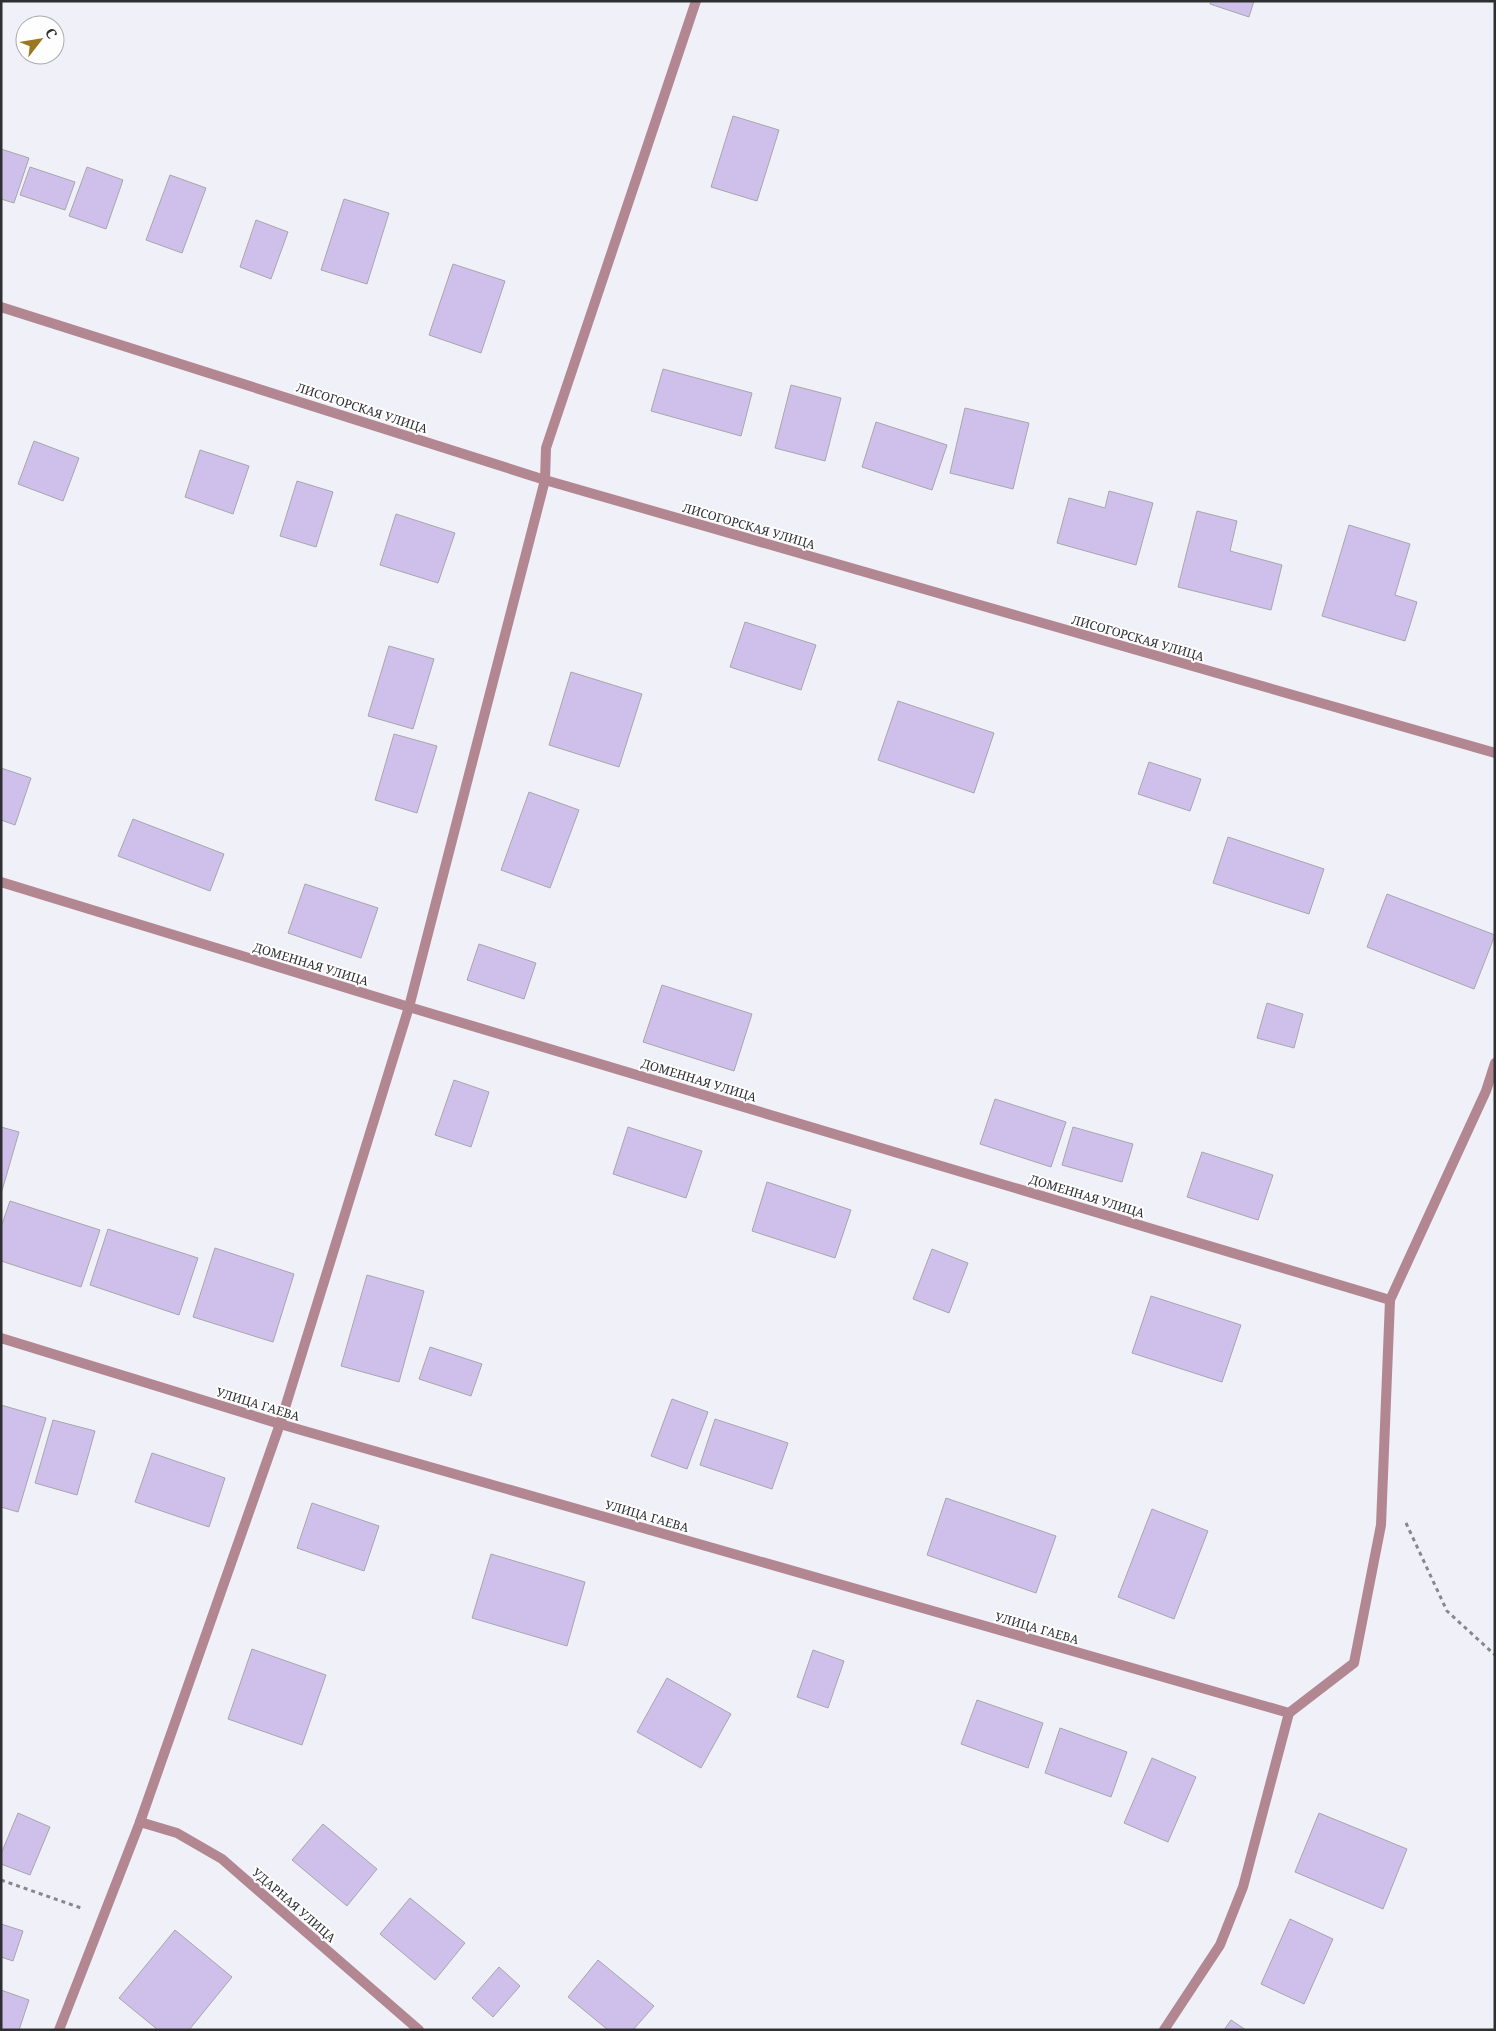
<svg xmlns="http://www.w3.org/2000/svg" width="1496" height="2031" font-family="'Noto Serif',serif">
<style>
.building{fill:#cfc0eb;stroke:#a8a6ac}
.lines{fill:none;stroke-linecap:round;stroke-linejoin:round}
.path{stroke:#87888d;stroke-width:3;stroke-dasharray:4 4;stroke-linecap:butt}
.minor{stroke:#b38791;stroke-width:10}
.labels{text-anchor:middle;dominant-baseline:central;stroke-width:4;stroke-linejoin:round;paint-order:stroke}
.street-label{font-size:12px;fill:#2f2f32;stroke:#fefefe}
</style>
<rect width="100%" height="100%" fill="#eff0f8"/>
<g class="building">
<path d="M1211 1H1254L1249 17 1210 4Z"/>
<path d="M733 116 779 130 757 201 711 187Z"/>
<path d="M1 149 29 158 14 203 1 199Z"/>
<path d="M30 167 75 182 65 210 20 195Z"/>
<path d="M87 167 123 180 106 229 69 216Z"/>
<path d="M170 175 206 188 182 253 146 240Z"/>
<path d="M344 199 389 213 367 284 321 270Z"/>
<path d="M256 220 288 232 271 279 240 267Z"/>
<path d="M453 264 505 281 481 353 429 335Z"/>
<path d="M663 369 752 393 741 436 651 411Z"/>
<path d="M791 385 841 398 825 461 775 448Z"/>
<path d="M965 408 1029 423 1013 489 950 473Z"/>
<path d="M876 422 947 445 932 490 862 467Z"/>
<path d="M34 441 79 458 63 501 18 484Z"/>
<path d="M200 450 249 466 233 514 185 497Z"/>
<path d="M297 481 333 492 316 547 280 536Z"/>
<path d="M1109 491 1153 503 1136 565 1057 543 1069 498 1105 508Z"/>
<path d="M1197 511 1237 521 1230 551 1282 565 1271 610 1178 587Z"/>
<path d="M396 514 455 533 438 583 380 565Z"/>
<path d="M1349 525 1410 544 1395 595 1417 602 1405 641 1322 616Z"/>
<path d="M745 622 816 645 801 690 730 667Z"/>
<path d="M389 646 434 659 413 729 368 716Z"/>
<path d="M571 672 642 694 619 767 549 745Z"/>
<path d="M898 701 994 733 974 793 878 760Z"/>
<path d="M394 734 437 746 417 813 375 800Z"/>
<path d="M1149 762 1201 779 1190 811 1138 794Z"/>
<path d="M1 768 31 778 15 825 1 820Z"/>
<path d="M529 792 579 810 550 888 501 870Z"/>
<path d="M133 819 224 854 210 891 118 856Z"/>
<path d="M1228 837 1324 869 1309 914 1213 883Z"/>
<path d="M305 884 378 908 361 958 288 933Z"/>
<path d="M1387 894 1495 935 1474 989 1367 947Z"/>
<path d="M479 944 536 963 524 999 467 980Z"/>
<path d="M662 985 752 1014 734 1071 643 1042Z"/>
<path d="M1267 1003 1303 1014 1294 1048 1257 1038Z"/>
<path d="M454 1080 489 1092 471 1147 435 1135Z"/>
<path d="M995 1099 1066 1122 1051 1167 980 1144Z"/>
<path d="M1 1127 19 1132 1 1194Z"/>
<path d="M628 1127 702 1151 686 1198 613 1174Z"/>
<path d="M1073 1127 1133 1144 1122 1182 1062 1165Z"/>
<path d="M1202 1152 1273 1175 1258 1220 1187 1197Z"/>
<path d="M767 1182 851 1210 835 1258 752 1231Z"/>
<path d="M10 1201 100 1230 81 1287 1 1261V1227Z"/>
<path d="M108 1229 198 1258 179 1315 90 1285Z"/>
<path d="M215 1248 294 1274 273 1342 193 1317Z"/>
<path d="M932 1249 968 1263 949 1313 913 1299Z"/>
<path d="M367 1275 424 1291 399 1382 341 1366Z"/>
<path d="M1151 1296 1241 1325 1222 1382 1132 1353Z"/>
<path d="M430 1347 482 1364 471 1396 419 1379Z"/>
<path d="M672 1399 708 1412 687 1469 651 1456Z"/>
<path d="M1 1405 46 1418 18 1512 1 1507Z"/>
<path d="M715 1419 788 1443 772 1489 700 1465Z"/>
<path d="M53 1420 95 1431 77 1495 35 1483Z"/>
<path d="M152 1453 225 1478 209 1527 135 1502Z"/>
<path d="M946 1498 1056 1536 1036 1593 927 1555Z"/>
<path d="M312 1503 379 1526 364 1571 297 1548Z"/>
<path d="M1152 1509 1208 1531 1174 1619 1118 1597Z"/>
<path d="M491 1554 585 1582 567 1646 472 1618Z"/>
<path d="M252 1649 326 1675 302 1745 228 1719Z"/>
<path d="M813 1650 844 1661 828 1708 797 1697Z"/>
<path d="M667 1678 731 1714 701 1768 637 1732Z"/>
<path d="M977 1700 1043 1723 1028 1768 961 1744Z"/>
<path d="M1060 1728 1127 1752 1111 1797 1045 1773Z"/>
<path d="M1152 1758 1196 1777 1168 1842 1124 1823Z"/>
<path d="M18 1813 50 1827 30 1875 1 1864V1854Z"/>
<path d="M1319 1813 1407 1849 1383 1909 1295 1872Z"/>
<path d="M323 1824 377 1869 347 1906 292 1860Z"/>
<path d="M410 1898 465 1943 435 1980 380 1934Z"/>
<path d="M1290 1919 1333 1939 1304 2004 1261 1984Z"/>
<path d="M1 1924 23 1931 13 1961 1 1957Z"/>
<path d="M175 1930 232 1977 189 2030H158L119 1998Z"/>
<path d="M598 1960 654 2006 633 2030H608L568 1997Z"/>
<path d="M499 1967 520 1986 493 2017 472 1998Z"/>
<path d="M1 1990 29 2000 19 2030H1Z"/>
<path d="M1231 2020 1246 2030H1224Z"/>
</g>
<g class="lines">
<g class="path">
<path d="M1406 1523 1447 1611 1495 1655"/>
<path d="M1 1880 81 1908"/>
</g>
<g class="minor">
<path d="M1 307 545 480 1495 753"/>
<path d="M1 882 409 1007 1390 1300"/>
<path d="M1 1338 280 1424 1289 1713"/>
<path d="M140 1822 177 1833 222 1859 419 2030"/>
<path d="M59 2030 140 1822 280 1424 409 1007 545 480 546 448 696 1"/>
<path d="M1164 2030 1220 1945 1243 1887 1289 1713 1354 1663 1381 1525 1390 1300 1486 1091 1495 1063"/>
</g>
</g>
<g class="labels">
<g class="street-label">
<text transform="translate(362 408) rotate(18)">ЛИСОГОРСКАЯ УЛИЦА</text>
<text transform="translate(749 526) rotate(16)">ЛИСОГОРСКАЯ УЛИЦА</text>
<text transform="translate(1138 638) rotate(16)">ЛИСОГОРСКАЯ УЛИЦА</text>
<text transform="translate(311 964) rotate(17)">ДОМЕННАЯ УЛИЦА</text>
<text transform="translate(699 1080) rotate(17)">ДОМЕННАЯ УЛИЦА</text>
<text transform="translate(1087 1196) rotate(17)">ДОМЕННАЯ УЛИЦА</text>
<text transform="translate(258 1404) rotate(17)">УЛИЦА ГАЕВА</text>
<text transform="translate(647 1516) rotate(16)">УЛИЦА ГАЕВА</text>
<text transform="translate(1037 1628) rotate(16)">УЛИЦА ГАЕВА</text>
<text transform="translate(294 1905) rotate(41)">УДАРНАЯ УЛИЦА</text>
</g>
</g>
<rect width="1496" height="2031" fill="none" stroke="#2f2f32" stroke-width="5"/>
<g transform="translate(40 40) rotate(59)"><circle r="24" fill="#fefefe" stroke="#ababac"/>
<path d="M0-4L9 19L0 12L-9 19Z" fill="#9b7722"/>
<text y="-8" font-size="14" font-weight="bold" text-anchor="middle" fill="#2f2f32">С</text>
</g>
</svg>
